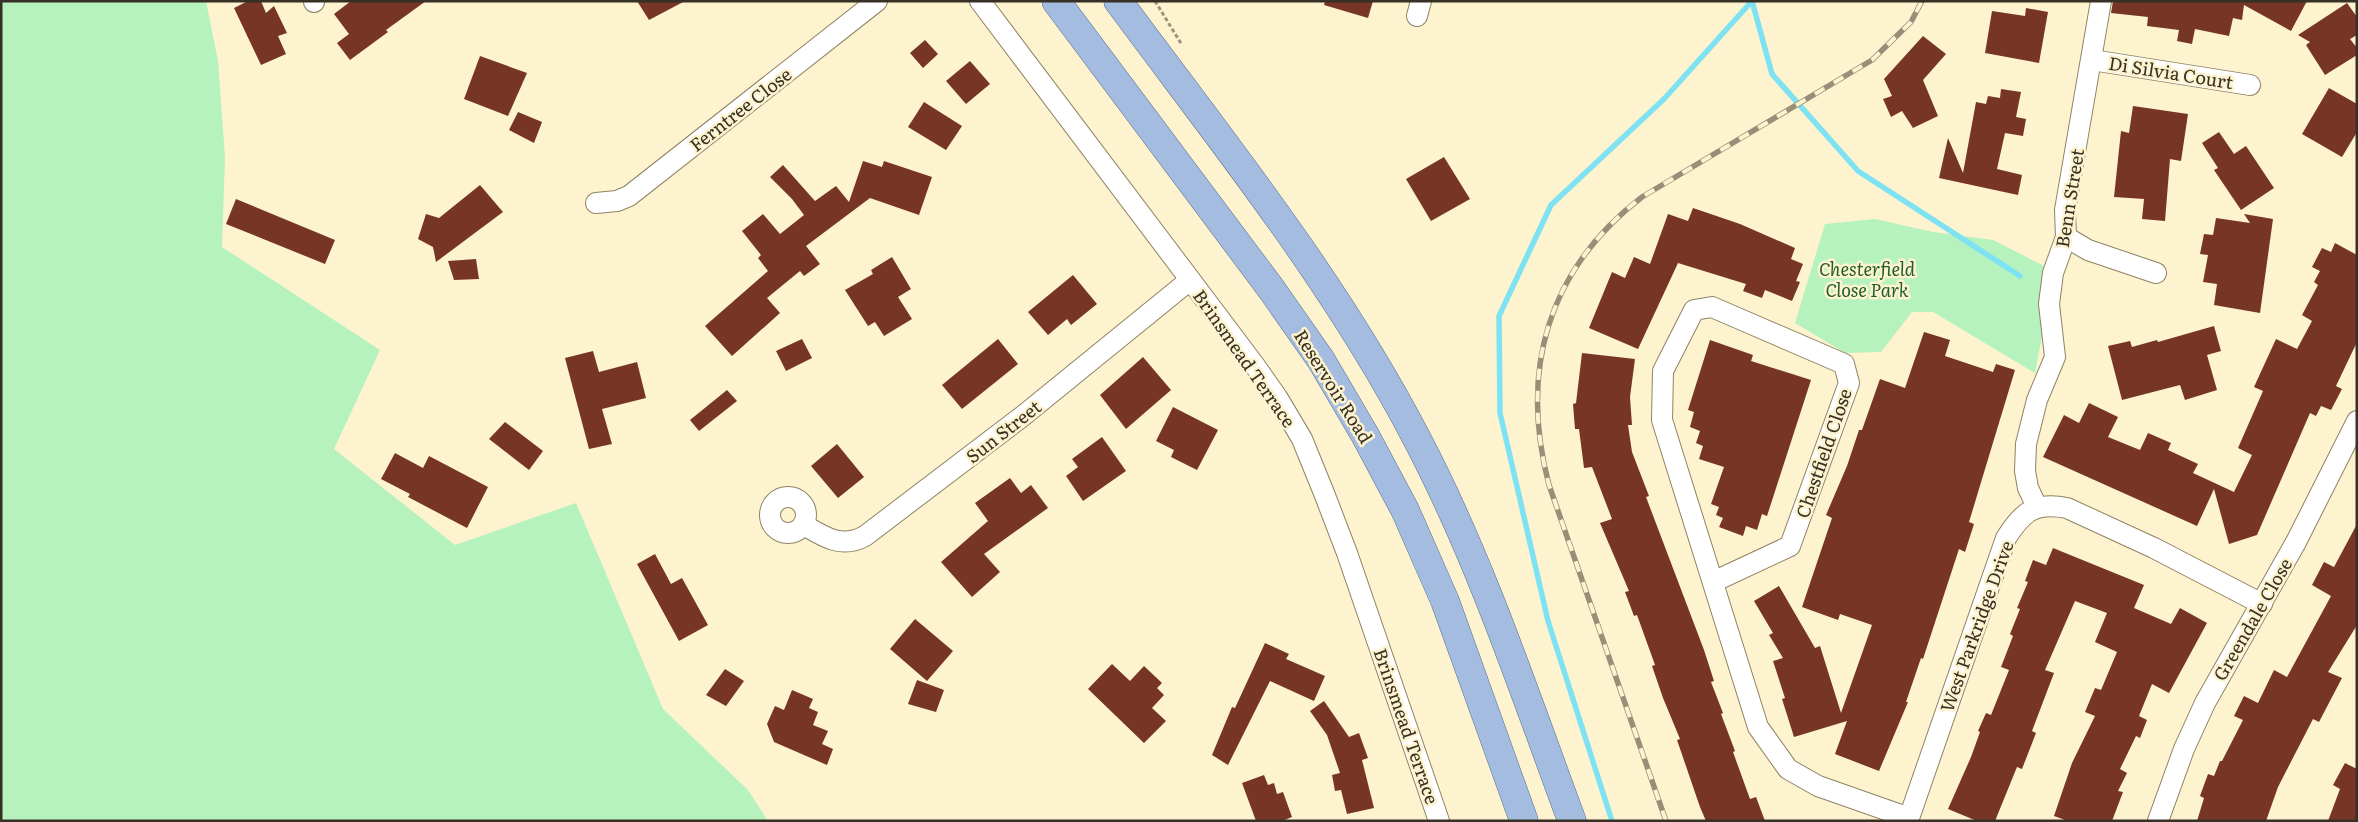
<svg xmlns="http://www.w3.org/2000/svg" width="2358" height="822" font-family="Literata,serif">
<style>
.green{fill:#b6f2be}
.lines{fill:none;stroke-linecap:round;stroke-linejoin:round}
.stream{stroke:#7fe2f3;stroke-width:5.5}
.building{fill:#773526}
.minor-casing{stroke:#8e8363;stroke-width:22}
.primary-casing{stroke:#566e91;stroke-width:29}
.path{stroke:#9c947b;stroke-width:3;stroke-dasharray:4 2.5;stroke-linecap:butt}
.minor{stroke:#fff;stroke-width:20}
.primary{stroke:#a4bce0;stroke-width:28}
.rail-casing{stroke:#978f77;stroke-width:5.5}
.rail{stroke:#fef3cf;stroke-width:4;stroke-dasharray:11;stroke-linecap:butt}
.labels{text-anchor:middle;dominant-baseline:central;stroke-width:5;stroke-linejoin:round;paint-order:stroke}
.street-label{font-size:18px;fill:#363124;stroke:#fef3cf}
.park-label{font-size:18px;font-style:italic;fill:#1e5d2d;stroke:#fef3cf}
</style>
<rect width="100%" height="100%" fill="#fef3cf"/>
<g class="green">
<path d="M1 1H206L218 61 225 157 222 247 380 350 334 449 455 545 576 503 663 709 748 790 768 821H1Z"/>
<path d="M1875 219 1933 232 1993 240 2046 267 2045 320 2035 373 1933 312H1912L1881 352 1845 353 1795 323 1825 224Z"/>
</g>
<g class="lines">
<g class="stream">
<path d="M1752 1 1772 74 1858 171 2020 276"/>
<path d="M1612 821 1548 621 1500 413 1499 316 1551 205 1664 99 1752 1"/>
</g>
</g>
<g class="building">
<path d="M248 1H261L266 13 274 6 287 33 278 36 286 54 261 65 234 8Z"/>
<path d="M351 1H426L386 30 388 32 350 60 337 43 349 34 334 14Z"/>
<path d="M637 1H685L649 20Z"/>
<path d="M1325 1H1373L1368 18 1324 5Z"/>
<path d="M2113 1H2307L2291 31 2244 5 2242 20 2233 18 2229 36 2195 29 2192 44 2177 41 2179 30 2147 26 2148 17 2111 13Z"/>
<path d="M2347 3 2357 17V35L2350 39 2357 48V55L2325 75 2306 45 2310 42 2298 35Z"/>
<path d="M2026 8 2048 12 2039 63 1985 53 1992 11 2025 16Z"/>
<path d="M1923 36 1946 54 1923 80 1938 116 1913 128 1902 111 1891 117 1883 99 1892 96 1884 79Z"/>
<path d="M925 40 938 54 923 68 910 53Z"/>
<path d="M480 56 527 73 508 116 464 99Z"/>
<path d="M970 61 990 84 966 104 946 81Z"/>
<path d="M2329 88 2357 104V132L2342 157 2302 134Z"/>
<path d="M2001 89 2021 92 2016 117 2026 119 2023 136 2005 133 1997 169 2022 175 2018 195 1939 178 1948 138 1963 173 1976 102 1986 104 1988 96 2000 98Z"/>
<path d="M924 102 962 126 946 150 908 127Z"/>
<path d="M2133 106 2188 114 2181 161 2170 159 2165 221 2142 219 2144 199 2114 197 2121 131 2129 133Z"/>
<path d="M518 112 542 122 534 143 509 130Z"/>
<path d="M2219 132 2234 154 2246 146 2274 188 2241 210 2214 170 2218 168 2202 143Z"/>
<path d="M1444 157 1470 199 1431 221 1406 179Z"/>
<path d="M863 161 882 167 884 161 932 177 919 215 870 198 806 246 820 264 804 276 800 271 767 298 780 313 732 356 705 326 768 271 758 258 761 255 742 231 763 214 780 234 804 215 792 199 770 177 783 165 815 201 836 186 849 202Z"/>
<path d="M480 185 503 212 436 262 433 247 418 239 426 214 439 218Z"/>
<path d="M236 199 335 240 325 264 226 224Z"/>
<path d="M1693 208 1740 224 1795 248 1791 259 1803 264 1796 281 1800 282 1792 301 1765 290 1762 298 1743 291 1746 284 1678 263 1638 349 1589 328 1612 272 1625 278 1634 257 1650 264 1668 214 1688 221Z"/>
<path d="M2244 214 2273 219 2260 313 2214 305 2217 284 2203 282 2208 255 2200 254 2204 234 2213 235 2216 218 2250 223Z"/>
<path d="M2335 243 2357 255V342L2336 386 2342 389 2331 410 2321 406 2316 416 2310 413 2257 535 2229 544 2214 489 2197 526 2043 457 2064 415 2079 423 2089 403 2118 417 2108 437 2140 450 2148 433 2171 443 2168 450 2198 464 2193 473 2234 492 2252 455 2238 448 2263 391 2254 387 2276 339 2297 349 2312 321 2302 315 2318 285 2314 282 2320 271 2312 267 2322 248 2331 252Z"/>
<path d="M892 257 911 289 898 297 912 319 884 336 875 322 868 326 845 290 873 274 871 270Z"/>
<path d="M476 259 479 279 454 280 448 261Z"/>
<path d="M1073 275 1097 304 1071 325 1067 319 1048 335 1028 312Z"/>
<path d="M2214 326 2221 351 2207 355 2217 390 2185 400 2180 385 2122 400 2108 346 2130 341 2132 347 2157 340 2158 342Z"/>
<path d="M1924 332 1950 340 1945 356 1993 372 1996 364 2015 370 1969 522 1974 524 1965 552 1959 549 1923 659 1921 658 1906 702H1908L1879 771 1835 754 1847 721 1794 737 1782 699 1785 698 1773 661 1783 658 1769 635 1773 633 1754 601 1779 586 1815 648 1820 646 1841 713 1872 625 1840 614 1838 620 1802 607 1832 518 1826 515 1847 466 1859 430H1862L1880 379 1905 388Z"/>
<path d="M802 339 812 358 786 371 776 351Z"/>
<path d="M998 339 1018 364 962 409 942 385Z"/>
<path d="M1710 340 1753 355 1751 361 1811 380 1767 516 1762 514 1757 530 1746 526 1743 536 1719 527 1723 518 1716 515 1719 507 1711 504 1724 467 1699 459 1703 446 1696 443 1700 431 1690 427 1694 412 1688 410Z"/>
<path d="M593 351 599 372 637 362 646 398 602 409 612 444 589 449 565 358Z"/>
<path d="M1582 353 1635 359 1630 397 1632 425H1628L1632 452 1649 496 1646 497 1704 650 1714 681 1711 682 1723 713 1721 714 1735 751 1733 752 1750 799 1756 797 1765 821H1706L1700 807 1677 740 1680 739 1663 698 1652 666 1655 665 1637 615 1634 616 1625 592 1629 591 1600 523 1612 519 1592 467 1584 468 1579 429H1575L1573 404 1576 403Z"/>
<path d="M1143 357 1171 390 1126 429 1100 395Z"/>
<path d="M727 390 737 401 699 431 690 420Z"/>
<path d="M1173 407 1218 430 1197 470 1171 457 1174 450 1156 441Z"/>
<path d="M505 422 543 451 529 470 489 439Z"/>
<path d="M1102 437 1126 471 1083 501 1066 476 1078 467 1072 459Z"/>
<path d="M837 444 864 477 838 498 811 466Z"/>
<path d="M395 453 423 468 429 456 488 487 467 528 408 497 410 494 381 479Z"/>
<path d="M1010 478 1021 493 1031 485 1048 508 984 554 1000 572 972 597 941 562 988 521 975 503Z"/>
<path d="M2357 524V625L2328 672 2342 678 2319 722 2313 719 2278 787 2266 821H2197L2204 798 2200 796 2208 774 2214 776 2220 761H2222L2243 720 2234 716 2244 696 2258 703 2274 670 2287 677 2331 596 2312 585 2324 562 2334 567Z"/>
<path d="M2053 548 2144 585 2134 608 2171 624 2180 608 2207 623 2169 693 2152 684 2139 716 2147 720 2140 738 2136 736 2120 769 2127 773 2118 791 2123 792 2112 821H2068L2054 816 2072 763 2095 716 2085 712 2095 688 2101 690 2117 652 2095 642 2107 613 2075 601 2045 670 2054 673 2032 731 2036 733 2022 769 2017 767 1995 821H1977L1948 809 1971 757 1980 732 1978 731 1986 713 1991 715 2009 670 2001 667 2013 636 2010 634 2020 609 2017 608 2028 582 2025 581 2033 560 2046 565Z"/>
<path d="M655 554 671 584 682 578 708 625 679 641 637 564Z"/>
<path d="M915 619 953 651 927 681 890 649Z"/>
<path d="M1265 643 1289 654 1286 659 1325 676 1314 701 1270 681 1228 765 1212 755 1232 707 1235 708Z"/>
<path d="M1112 664 1130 681 1144 666 1162 683 1157 688 1164 695 1152 708 1166 721 1144 743 1088 689Z"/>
<path d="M725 669 744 681 726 706 706 695Z"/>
<path d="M917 680 944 690 936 712 908 704Z"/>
<path d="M792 690 813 699 809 708 818 712 813 725 828 731 822 744 833 749 827 765 774 742 767 724 775 706 784 710Z"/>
<path d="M1324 701 1349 737 1359 733 1368 758 1362 760 1374 808 1347 814 1341 790 1335 791 1332 775 1340 773 1327 735 1310 711Z"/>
<path d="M2345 763 2357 769V821H2328L2340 789 2333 785Z"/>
<path d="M1264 775 1268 785 1274 783 1277 794 1283 792 1292 817 1282 821H1256L1242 783Z"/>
</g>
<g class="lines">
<g class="minor-casing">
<g id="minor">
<path d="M980 1 1253 363 1277 397 1302 439 1324 493 1347 553 1439 821"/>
<path d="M314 2V1"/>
<path d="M1417 16 1421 1"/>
<path d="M2092 60 2250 85"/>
<path d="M596 203 617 201 629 196 877 1"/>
<path d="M2066 237 2088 250 2156 273"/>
<circle cx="788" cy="515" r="18"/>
<path d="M2037 507 2028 488 2025 471 2026 444 2037 400 2055 357 2049 304 2053 273 2066 237 2065 210 2101 1"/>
<path d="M804 525C824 537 842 549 865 536L1024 415 1190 280"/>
<path d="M1713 582 1790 546 1849 383 1844 364 1712 307 1694 310 1663 371 1662 420 1758 727 1788 769 1818 786 1909 818"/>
<path d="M1908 821 2006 538C2023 511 2035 502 2067 508L2154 548 2262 604"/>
<path d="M2158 821 2184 749 2205 703 2296 542 2357 421"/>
</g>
</g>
<g class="primary-casing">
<g id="primary">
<path d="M1056 1 1272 290 1321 360 1365 435 1405 510 1445 601 1524 821"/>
<path d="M1118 1C1223 143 1335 281 1417 439 1481 561 1524 692 1572 821"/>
</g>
</g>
<path class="path" d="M1155 1 1182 45"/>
<use href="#minor" class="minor"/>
<use href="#primary" class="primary"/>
<g class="rail-casing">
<path id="rail" d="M1666 821 1549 485C1519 371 1547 270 1642 197L1872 60 1911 22 1922 1"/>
</g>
<use href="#rail" class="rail"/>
</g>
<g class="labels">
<g class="street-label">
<text transform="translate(2171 72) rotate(9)">Di Silvia Court</text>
<text transform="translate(740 109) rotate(-38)">Ferntree Close</text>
<text transform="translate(2069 198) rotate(-81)">Benn Street</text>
<text transform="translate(1245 358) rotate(55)">Brinsmead Terrace</text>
<text transform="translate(1334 386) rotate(58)">Reservoir Road</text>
<text transform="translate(1003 431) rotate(-38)">Sun Street</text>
<text transform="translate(1823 453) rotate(-71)">Chestfield Close</text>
<text transform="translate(2252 619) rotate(-60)">Greendale Close</text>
<text transform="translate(1976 626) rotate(-70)">West Parkridge Drive</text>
<text transform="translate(1407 726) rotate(71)">Brinsmead Terrace</text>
</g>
<g class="park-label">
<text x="1867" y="268">Chesterfield<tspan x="1867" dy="21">Close Park</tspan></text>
</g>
</g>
<rect width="2358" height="822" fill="none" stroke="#363124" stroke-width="5"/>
</svg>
